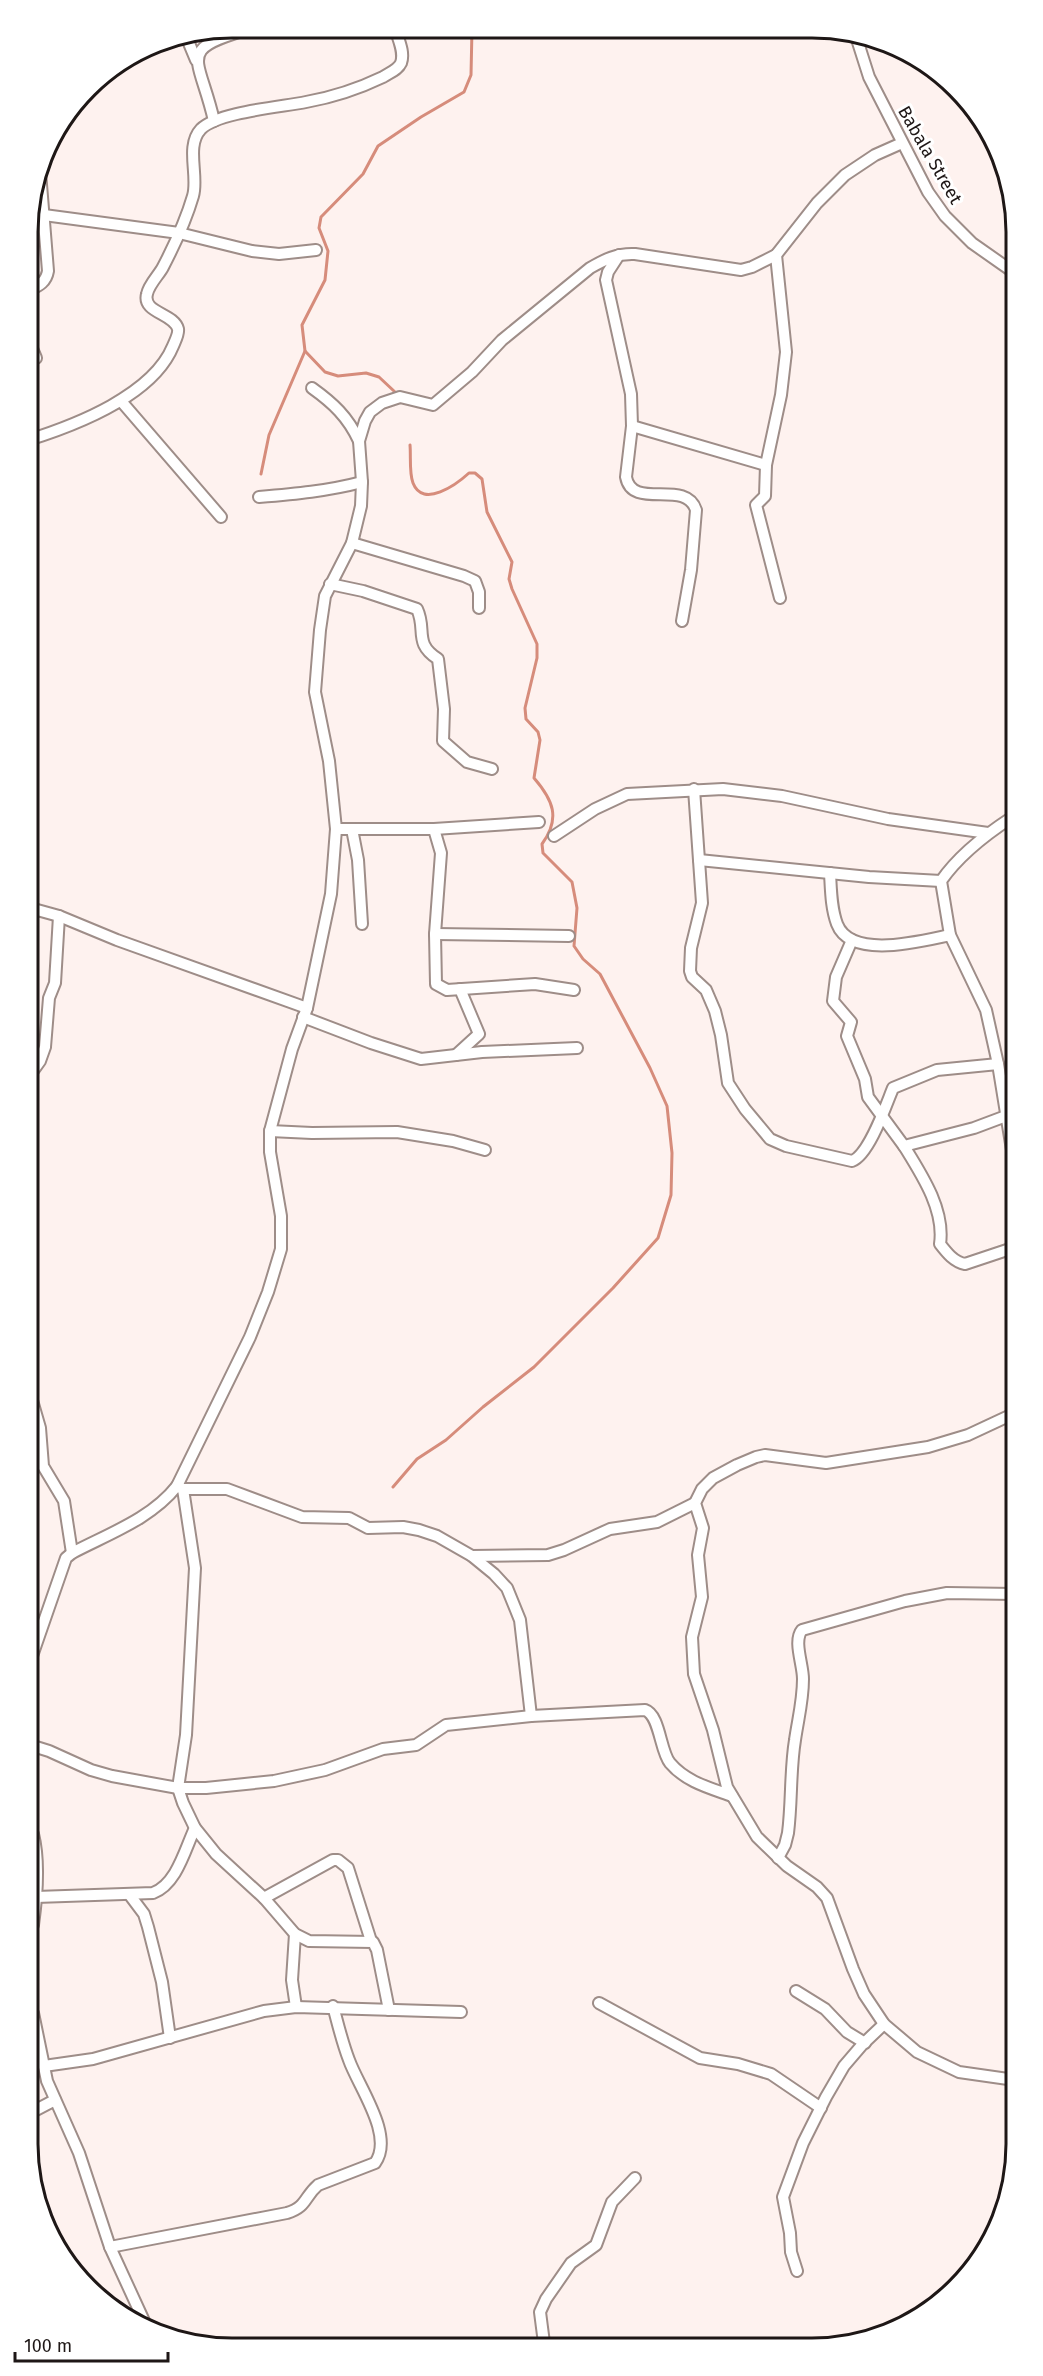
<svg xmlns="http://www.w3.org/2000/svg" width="1043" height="2376" font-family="'Fira Sans',sans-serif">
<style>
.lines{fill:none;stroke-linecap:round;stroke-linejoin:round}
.stream{stroke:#d68c7b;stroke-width:3}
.minor-casing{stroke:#9e8d88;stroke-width:14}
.minor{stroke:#fff;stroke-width:10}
.labels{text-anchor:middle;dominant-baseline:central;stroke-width:6;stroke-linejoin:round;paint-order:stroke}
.street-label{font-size:18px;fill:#1e1716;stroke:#fff}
.rim{fill:none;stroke:#1e1716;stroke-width:3}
</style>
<rect width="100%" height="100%" fill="#fef2ef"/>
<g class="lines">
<g class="stream">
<path d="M305 351 325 372 338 376 366 373 379 377 395 392"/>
<path d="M261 474 269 435 305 351 302 325 325 280 328 251 319 228 321 217 363 174 378 146 421 117 464 92 471 75 472 29"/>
<path d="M393 1487 417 1459 446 1440 483 1407 534 1367 613 1288 658 1238 671 1195 672 1153 667 1106 650 1068 600 974 583 959 574 946 577 908 572 882 543 853 542 844C561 818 553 800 534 778L540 740 538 732 526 719 525 708 537 658V644L512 589 509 579 512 562 487 512 482 479 475 473H469C457 484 423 509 413 483 409 473 411 456 410 445"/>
</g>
<g class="minor-casing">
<g id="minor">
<path d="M855 33 869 77 928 192 945 216 972 243 1009 269"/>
<path d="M186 36 196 60"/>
<path d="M214 121C199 54 173 50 256 27"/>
<path d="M44 215 179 233 252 251 279 254 316 250"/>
<path d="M619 255 608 272 606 280 631 394 632 426 626 477C632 511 686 478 696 510L691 570 682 621"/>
<path d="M776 255 786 352 781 395 766 465 765 496 756 505 780 598"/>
<path d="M28 291C38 286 46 283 48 271L40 172"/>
<path d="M28 339 36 358"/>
<path d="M312 388C333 403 348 417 359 441"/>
<path d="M121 401 221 517"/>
<path d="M632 426 766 465"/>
<path d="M28 440C76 425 153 395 173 346 175 341 179 334 178 329 174 313 142 313 147 294 149 284 159 275 163 267 175 244 186 220 193 196 199 176 185 146 201 129 218 112 281 107 306 102 334 97 358 89 383 77 389 73 398 70 401 63 405 52 398 39 395 28"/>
<path d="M259 497C295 494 328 491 362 482"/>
<path d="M352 543 464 576 475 581 479 592V608"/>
<path d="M330 584 363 591 417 609C427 630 413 643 438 659L444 709 443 741 467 762 492 769"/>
<path d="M694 789 702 903 691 948 690 971 692 977 706 990 715 1011 721 1035 728 1083 745 1109 770 1139 786 1146 852 1161C869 1155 886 1105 893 1088L937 1070 998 1064"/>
<path d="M1011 818C985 835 959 855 941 881L950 935 986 1010 998 1064 1012 1150"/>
<path d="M336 829H434L539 822"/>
<path d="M352 829 358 860 362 924"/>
<path d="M434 829 441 853 435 934 436 984 447 990 535 984 574 990"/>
<path d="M554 836 595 809 627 794 723 789 782 796 888 819 988 833"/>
<path d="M699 860 869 877 941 881"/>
<path d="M830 873C831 890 831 908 837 924 851 960 921 941 950 935"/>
<path d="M30 908 59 916 117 940 307 1008"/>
<path d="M435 934 569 936"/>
<path d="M852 940 836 977 833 1001 851 1022 847 1036 865 1079 868 1097 904 1146 974 1128 1006 1116"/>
<path d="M303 1017 371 1043 421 1059 482 1052 577 1048"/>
<path d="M456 1055 479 1034 460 989"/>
<path d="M30 1075 40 1061 45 1047 49 998 55 983 59 916"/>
<path d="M270 1131 312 1133 397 1132 453 1141 485 1150"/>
<path d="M904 1146C922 1175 945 1210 940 1244 947 1253 954 1262 965 1264L1013 1248"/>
<path d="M31 1397 40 1428 43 1466 64 1501 72 1553"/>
<path d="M1013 1414 968 1435 928 1447 826 1463 765 1455 756 1457 737 1465 713 1478 702 1489 695 1503 703 1528 698 1555 702 1597 692 1637 694 1674 713 1730 727 1787 757 1837 787 1866 817 1887 827 1898 853 1969 864 1994 884 2024 917 2052 959 2072 1015 2080"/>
<path d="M177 1486 183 1489H227L302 1517 349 1518 368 1528 403 1527 419 1530 437 1536 472 1556 494 1574 507 1588 520 1620 531 1716"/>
<path d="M183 1489 195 1568 186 1735 178 1788 183 1803 195 1828 216 1854 264 1898 295 1934 309 1941 373 1942 377 1950 389 2010"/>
<path d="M472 1556 548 1555 564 1550 610 1529 657 1522 695 1503"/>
<path d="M32 1656 66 1558 72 1553C108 1534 151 1519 177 1486L250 1337 268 1292 281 1249V1216L270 1152V1131L292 1049 307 1008 331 894 336 829 329 761 315 692 320 630 325 596 352 543 361 506 362 482 359 441 365 421 370 412 382 403 400 397 433 405 472 372 502 340 590 268C604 260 617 253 635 254L741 270 752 267 776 255 817 203 845 175 875 155 902 143"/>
<path d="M33 1746 49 1751 91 1770 112 1776 178 1788H206L274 1781 325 1770 383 1749 416 1745 446 1725 531 1716 645 1710C660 1715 660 1751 670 1763 686 1782 710 1788 732 1796"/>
<path d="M33 1834C40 1862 37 1896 33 1925"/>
<path d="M778 1858 785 1845 788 1833C792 1802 790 1770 795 1740 798 1719 803 1701 803 1679 803 1664 793 1641 802 1630L905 1601 947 1593 1014 1594"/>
<path d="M129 1894 144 1914 148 1927 162 1982 170 2038"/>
<path d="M36 1897 153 1893C177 1884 185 1849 195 1828"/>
<path d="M264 1898 333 1860H338L348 1868 371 1941"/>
<path d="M295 1934 292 1980 296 2007"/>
<path d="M796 1991 825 2009 847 2032 865 2043"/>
<path d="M599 2003 700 2058 738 2064 771 2074 821 2108"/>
<path d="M33 2013 47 2081 79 2153 110 2247 144 2321"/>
<path d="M44 2066 93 2059 264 2011 296 2007 461 2012"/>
<path d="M34 2111 55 2100"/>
<path d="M110 2247 287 2213C307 2207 304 2197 318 2185L375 2163C395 2136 358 2086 349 2060 342 2042 338 2024 333 2006"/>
<path d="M797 2271 791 2252 790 2233 783 2197 803 2143 826 2097 844 2066 862 2045 884 2024"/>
<path d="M544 2343 540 2312 546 2299 571 2263 596 2245 612 2202 635 2178"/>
</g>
</g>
<use href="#minor" class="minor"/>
</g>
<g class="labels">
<g class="street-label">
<text transform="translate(930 155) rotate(60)">Babala Street</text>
</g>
</g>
<path d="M0 0H1043V2376H0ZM232 38H812A194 194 0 0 1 1006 232V2144A194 194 0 0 1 812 2338H232A194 194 0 0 1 38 2144V232A194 194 0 0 1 232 38Z" fill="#fff" fill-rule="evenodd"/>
<path class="rim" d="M232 38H812A194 194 0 0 1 1006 232V2144A194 194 0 0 1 812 2338H232A194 194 0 0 1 38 2144V232A194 194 0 0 1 232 38Z"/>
<path d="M15 2352v9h153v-9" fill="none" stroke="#1e1716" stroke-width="3"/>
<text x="24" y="2352" font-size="18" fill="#1e1716" stroke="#ffffff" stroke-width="4.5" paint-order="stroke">100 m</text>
</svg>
